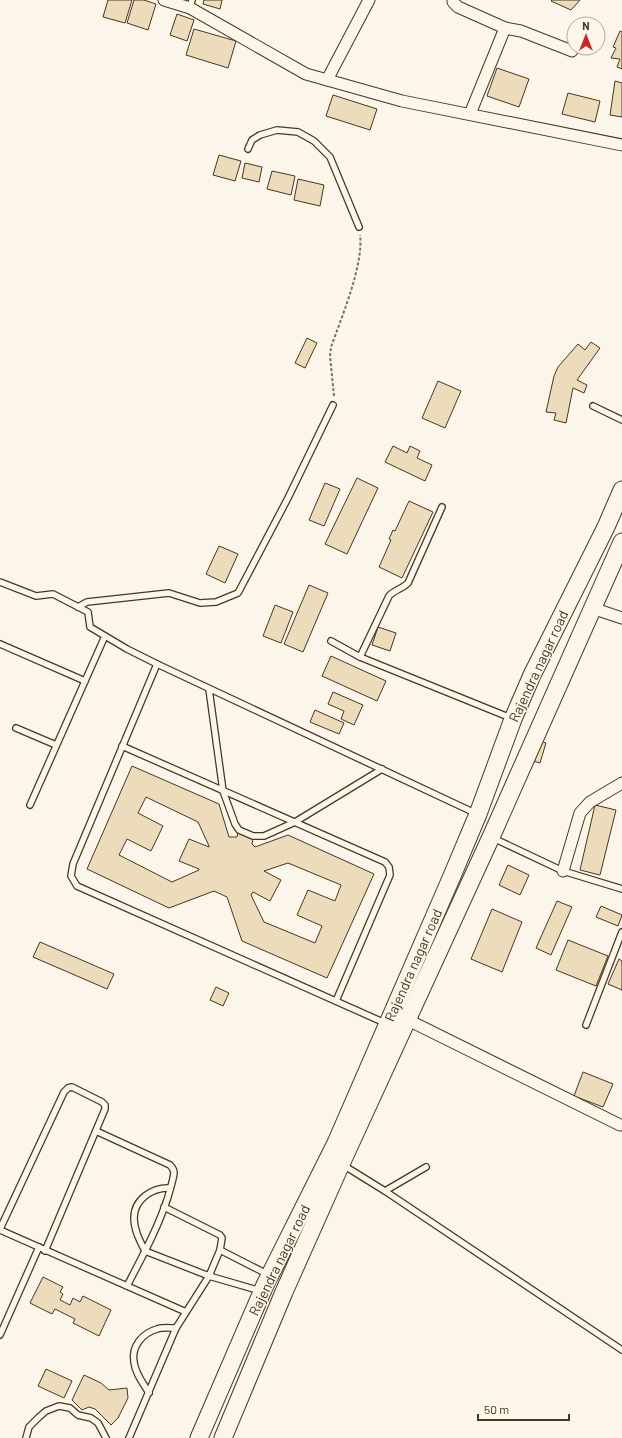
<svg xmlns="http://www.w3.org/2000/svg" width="622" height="1438" font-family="Barlow,sans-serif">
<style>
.building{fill:#ecdcbc;stroke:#4a3520;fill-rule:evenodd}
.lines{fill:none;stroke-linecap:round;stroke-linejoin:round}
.service-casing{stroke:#4a3520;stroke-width:8}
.minor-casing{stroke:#4a3520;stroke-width:13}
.primary-casing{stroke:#4a3520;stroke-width:19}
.path{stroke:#7f6f5c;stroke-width:2;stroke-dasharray:3 2;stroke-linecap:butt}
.service{stroke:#fbf6e9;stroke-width:5.5}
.minor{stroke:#fbf6e9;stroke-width:11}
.primary{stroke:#fbf6e9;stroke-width:17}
.labels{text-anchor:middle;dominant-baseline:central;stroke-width:3;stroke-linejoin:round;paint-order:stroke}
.street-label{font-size:14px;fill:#4a3520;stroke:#fbf6e9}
</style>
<rect width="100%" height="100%" fill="#fbf6e9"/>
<g class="building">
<path d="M108 0H132L125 23 103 17Z"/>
<path d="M134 0H144L156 4 148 30 127 23Z"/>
<path d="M204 0H222L220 9 203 4Z"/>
<path d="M552 0H580L571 10 551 1Z"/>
<path d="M177 14 194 20 187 41 170 35Z"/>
<path d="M194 29 236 41 228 68 186 55Z"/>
<path d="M620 31 622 32V69L617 67 620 59 611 58 616 48 613 47Z"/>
<path d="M497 68 529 79 519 107 487 96Z"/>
<path d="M615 81 622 83V117L610 115Z"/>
<path d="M568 93 600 101 595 122 562 114Z"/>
<path d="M333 95 377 109 370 130 326 116Z"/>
<path d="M219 155 241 161 235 181 213 175Z"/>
<path d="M245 163 262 167 259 182 242 178Z"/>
<path d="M272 171 295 176 291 195 267 189Z"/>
<path d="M298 179 324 185 320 206 294 200Z"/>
<path d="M307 338 317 343 305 368 295 363Z"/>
<path d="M591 342 600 348 577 380 587 385 584 393 573 388 566 423 554 420 556 413 546 412 554 376 558 367 578 344 585 350Z"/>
<path d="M438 381 461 391 445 428 422 418Z"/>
<path d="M393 446 407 453 410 446 420 451 417 458 432 465 425 481 385 462Z"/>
<path d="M357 478 378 488 347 554 325 544Z"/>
<path d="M325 483 340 489 324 526 309 520Z"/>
<path d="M409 501 433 512 402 578 379 567 391 540 389 539 393 530 395 531Z"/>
<path d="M219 546 238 554 225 583 206 574Z"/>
<path d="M309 585 328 593 303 652 284 644Z"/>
<path d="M275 605 293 612 281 643 263 636Z"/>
<path d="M378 627 396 633 390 651 372 645Z"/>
<path d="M331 656 386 681 377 701 322 676Z"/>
<path d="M333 692 363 705 354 725 341 719 344 711 328 704Z"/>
<path d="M315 710 344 723 339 734 310 722Z"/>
<path d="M537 740 546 743 540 763 530 760Z"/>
<path d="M132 766 219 804 229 837H237L238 832 253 839 252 844 255 847 288 835 374 874 327 978 242 941 227 897 214 891 169 908 87 869ZM146 797 198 822 209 846V847L189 839 179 861 199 869V870L172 882 119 855 127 839 151 851 163 826 138 813ZM288 863 341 885 335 901 308 890 297 915 322 926 315 943 264 922 251 895 253 892 270 901 281 880 264 871Z"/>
<path d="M595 805 616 810 600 875 580 870Z"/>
<path d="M508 865 529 875 520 895 499 885Z"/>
<path d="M557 901 572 907 551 955 536 948Z"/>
<path d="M601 906 622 915 618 926 596 917Z"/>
<path d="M492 909 522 922 502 972 471 959Z"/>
<path d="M568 940 608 956 596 986 556 970Z"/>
<path d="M40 942 114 974 107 989 33 957Z"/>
<path d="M619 959 622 961V990L608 984Z"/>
<path d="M216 987 229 993 223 1006 210 1000Z"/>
<path d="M583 1072 613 1084 603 1107 574 1096Z"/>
<path d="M43 1277 63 1287 60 1292 63 1294 60 1300 70 1305 73 1298 80 1302 83 1296 111 1310 99 1336 73 1323 75 1319 55 1309 52 1314 30 1303Z"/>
<path d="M46 1369 72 1381 64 1398 38 1386Z"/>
<path d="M84 1375 101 1383 109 1390 127 1388 128 1398 118 1418 111 1425 95 1409 89 1407 82 1410 72 1400Z"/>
</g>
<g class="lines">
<g class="service-casing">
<g id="service">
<path d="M190 8 192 0"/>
<path d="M248 149 252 140 260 135 277 130 298 132 314 141 330 157 359 227"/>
<path d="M593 406 622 420"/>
<path d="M0 582 36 596 53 594 88 612 90 627 127 649 157 664 475 813"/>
<path d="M78 607 87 602 169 593 200 603 216 602 238 593 288 498 333 405"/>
<path d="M331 641 360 657 511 718"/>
<path d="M0 644 85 681"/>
<path d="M360 657 389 596C394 590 402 589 408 583L442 507"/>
<path d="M157 664 73 864 71 876 77 886 385 1023"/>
<path d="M209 689 223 791 235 824 239 830 253 836H264L295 822 382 769"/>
<path d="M16 728 56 745"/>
<path d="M122 746 385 862 389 867 390 875 336 1001"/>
<path d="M30 805 105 636"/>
<path d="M493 838 563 871 622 889"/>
<path d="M586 1025 622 932"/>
<path d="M96 1131 170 1165C173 1168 174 1170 174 1173 173 1181 170 1189 168 1197 158 1228 142 1257 127 1286"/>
<path d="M343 1165 385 1191 622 1350"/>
<path d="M385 1191 426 1167"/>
<path d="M164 1207 220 1235 222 1238 220 1250 209 1276 145 1251C140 1241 134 1230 134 1218 134 1199 153 1187 170 1188"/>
<path d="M0 1229 64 1092 68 1088 72 1087 102 1102 105 1105V1109L45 1251"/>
<path d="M0 1230 186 1312"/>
<path d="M220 1250 267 1274"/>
<path d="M0 1335 39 1247"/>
<path d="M149 1393C143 1383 135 1373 134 1362 131 1346 143 1333 157 1329 163 1327 170 1328 176 1328"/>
<path d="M26 1438 29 1427 39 1417 46 1411 59 1406 70 1408 78 1415 91 1418 98 1423 106 1438"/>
<path d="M129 1438 176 1328 209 1276 261 1291"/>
</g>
</g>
<g class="minor-casing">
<g id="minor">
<path d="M164 0 190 8 306 74 402 101 622 145"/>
<path d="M453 0V2L458 7 505 28 521 31 572 51"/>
<path d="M327 80 369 0"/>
<path d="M470 114 505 28"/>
<path d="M592 608 622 618"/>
<path d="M563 871 580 813 590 802 622 783"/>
<path d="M408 1020 620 1125"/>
</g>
</g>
<g class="primary-casing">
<g id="primary">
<path d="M199 1438 265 1285 336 1143 452 876 478 814 513 719 532 675 606 527 622 490"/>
<path d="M223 1438 284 1292 341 1164 491 837 622 542"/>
</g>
</g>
<path class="path" d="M334 396 330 356 331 347C341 319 364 264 360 235"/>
<use href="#service" class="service"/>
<use href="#minor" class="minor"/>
<use href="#primary" class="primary"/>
</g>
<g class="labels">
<g class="street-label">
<text transform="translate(538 666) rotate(-65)">Rajendra nagar road</text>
<text transform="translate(413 965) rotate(-66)">Rajendra nagar road</text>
<text transform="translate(279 1260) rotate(-64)">Rajendra nagar road</text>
</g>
</g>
<g transform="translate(586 36)"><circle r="19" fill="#fbf6e9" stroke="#b4a999"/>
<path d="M0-3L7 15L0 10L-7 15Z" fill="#c62828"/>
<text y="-6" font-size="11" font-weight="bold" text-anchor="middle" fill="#4a3520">N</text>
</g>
<path d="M478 1414v6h91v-6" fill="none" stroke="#4a3520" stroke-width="2"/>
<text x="484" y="1414" font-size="12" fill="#4a3520" stroke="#fbf6e9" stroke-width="3" paint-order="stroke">50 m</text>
</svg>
